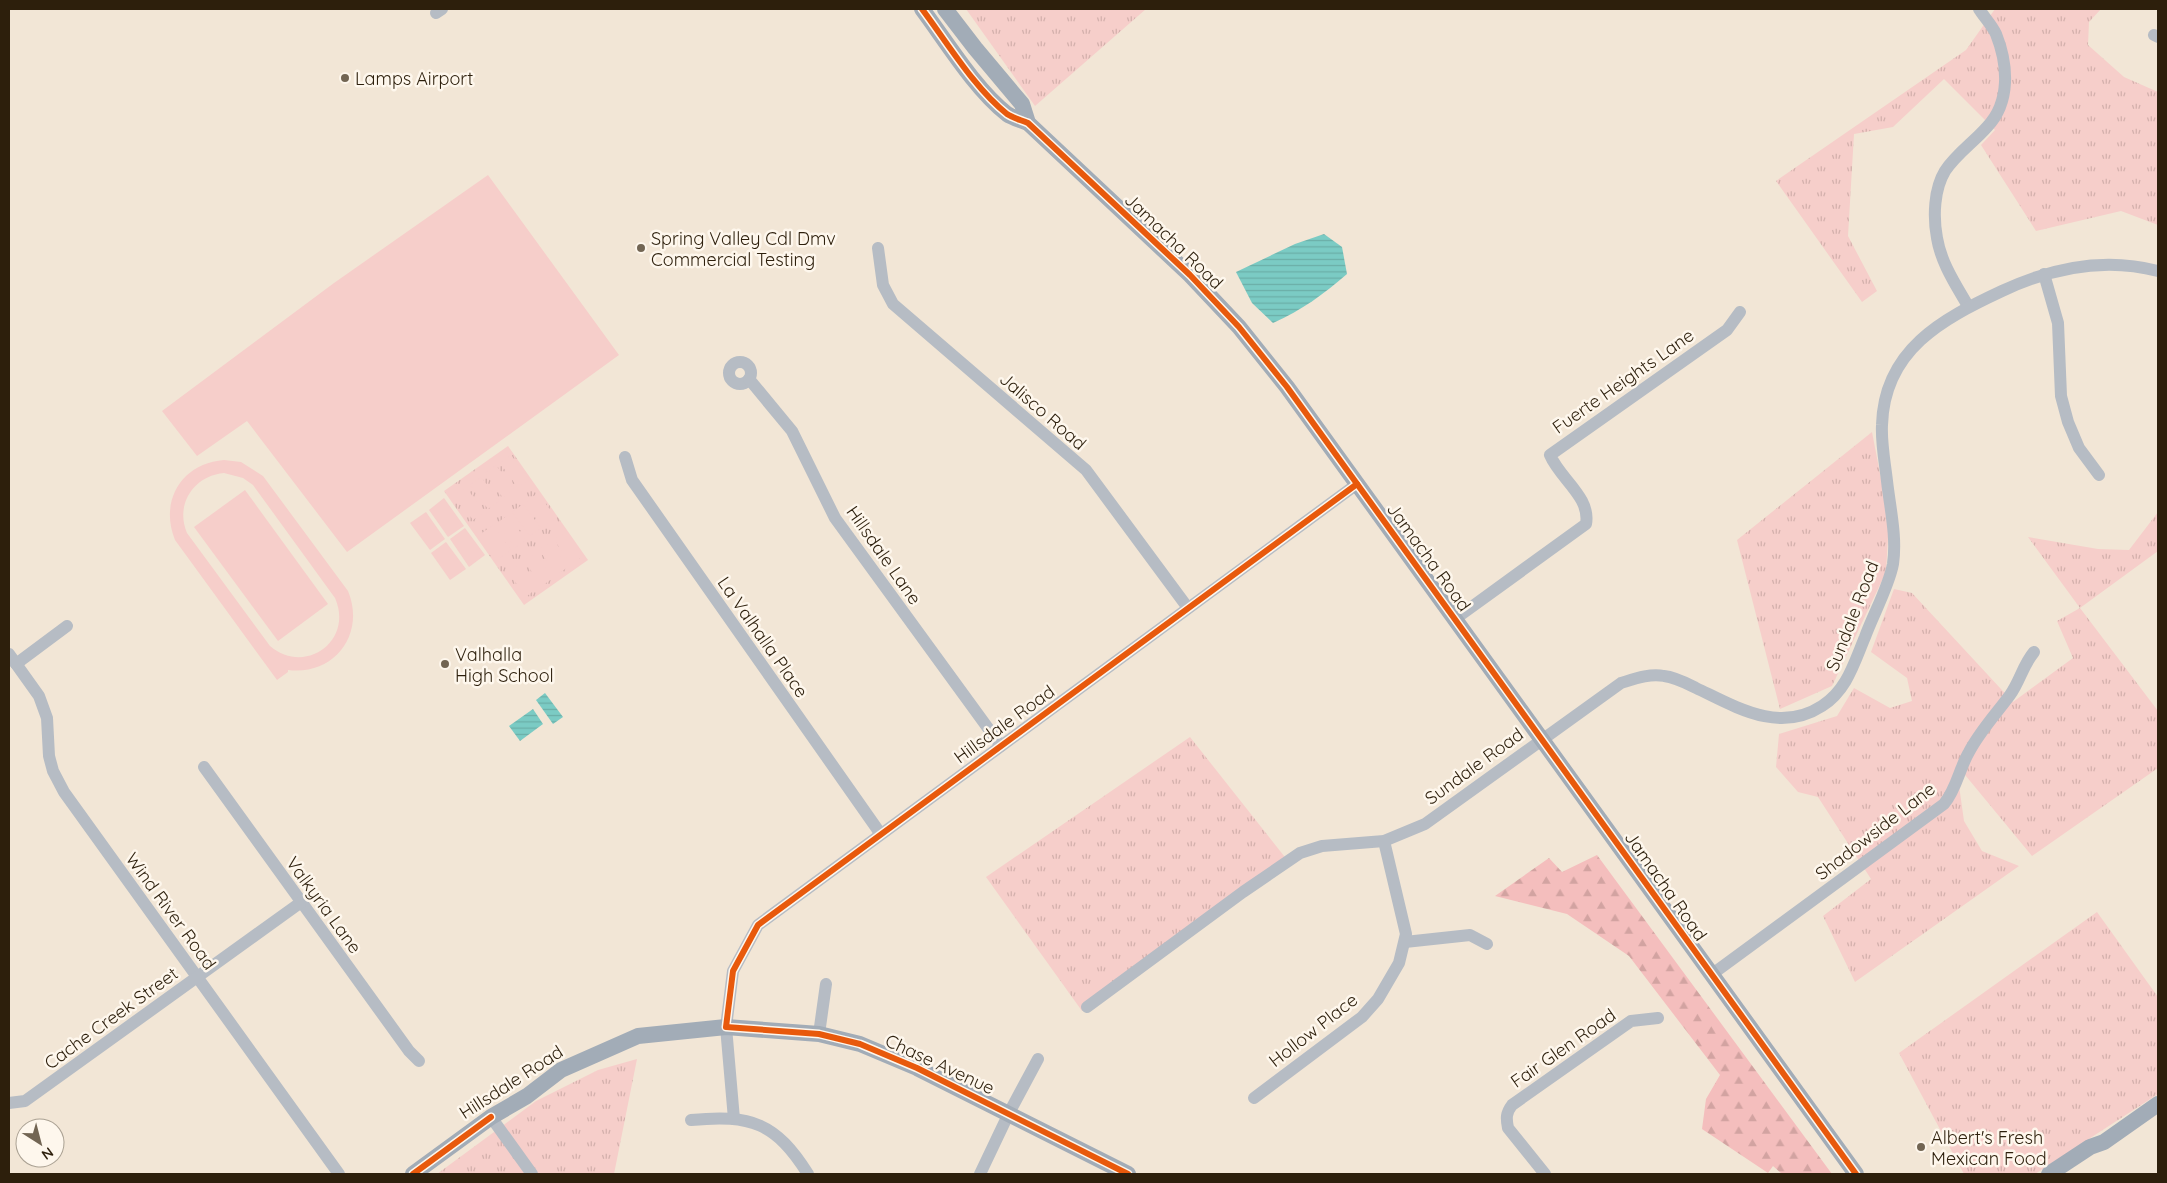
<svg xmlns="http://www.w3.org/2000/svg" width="2167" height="1183" font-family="Quicksand,sans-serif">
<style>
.grass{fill:url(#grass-tufts)}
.forest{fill:url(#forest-firs)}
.garden{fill:#f6ceca;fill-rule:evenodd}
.water{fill:url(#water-rules)}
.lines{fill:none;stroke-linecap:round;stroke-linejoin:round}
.minor{stroke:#b6bcc4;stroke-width:12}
.major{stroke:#a2acb7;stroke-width:16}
.cycleway-casing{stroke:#fef7ed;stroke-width:9}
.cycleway{stroke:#e8590c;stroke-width:6}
.poi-dot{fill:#726553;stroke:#fef7ed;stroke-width:2}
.labels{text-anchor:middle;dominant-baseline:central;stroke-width:5;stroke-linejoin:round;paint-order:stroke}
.poi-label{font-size:18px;fill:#2d1f0c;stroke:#fef7ed;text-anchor:start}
.street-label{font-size:18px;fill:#2d1f0c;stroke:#fef7ed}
</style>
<defs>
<pattern id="grass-tufts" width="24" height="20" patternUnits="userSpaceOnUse" patternTransform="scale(1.25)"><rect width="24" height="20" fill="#f6ceca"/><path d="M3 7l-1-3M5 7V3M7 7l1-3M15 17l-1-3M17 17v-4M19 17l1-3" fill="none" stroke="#d3b0ac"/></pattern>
<pattern id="forest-firs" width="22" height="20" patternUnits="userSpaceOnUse" patternTransform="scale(1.25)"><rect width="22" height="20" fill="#f4bebd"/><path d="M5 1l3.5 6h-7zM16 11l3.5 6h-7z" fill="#d2a3a1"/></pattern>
<pattern id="water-rules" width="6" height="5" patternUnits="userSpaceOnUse" patternTransform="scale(1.25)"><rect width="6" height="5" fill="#7bcbc4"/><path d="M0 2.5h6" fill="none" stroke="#6baea7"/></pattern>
</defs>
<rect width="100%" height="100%" fill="#f2e6d6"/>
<g class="grass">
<path d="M966 9H1146L1035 106Z"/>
<path d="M1995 9H2101L2089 22 2088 45 2124 77 2158 92V225L2121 211 2036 231 1981 145 1995 130 1944 79 1893 127 1854 134 1848 236 1877 291 1862 302 1776 181 1966 50Z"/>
<path d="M1872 432 1889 520 1886 572 1832 686 1780 709 1737 540Z"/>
<path d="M508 446 588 560 524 605 444 491Z"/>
<path d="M2158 512V551L2080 608 2158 711V768L2032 856 1956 764 1964 821 1982 851 2019 866 1855 982 1823 916 1871 879 1818 797 1798 792 1776 767 1779 734 1837 716 1854 688 1890 708 1912 701 1907 678 1871 652 1894 589 1912 593 2013 702 2073 658 2057 621 2080 608 2028 537 2098 549 2129 550Z"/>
<path d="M1190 737 1288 861 1082 1011 986 877Z"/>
<path d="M2097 912 2158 997V1094L2035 1174H1964L1899 1053Z"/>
<path d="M637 1059 614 1174H437L536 1101 598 1070Z"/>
</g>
<path class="forest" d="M1597 855 1832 1174H1782L1773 1166 1768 1173 1702 1129 1706 1099 1720 1075 1629 956 1567 914 1495 896 1549 858 1562 872Z"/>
<g class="garden">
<path d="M488 175 619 355 347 552 247 421 197 456 162 411 334 283Z"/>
<path d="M511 455 529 479 518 488 500 463Z"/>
<path d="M224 460 241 462 263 476 348 591C366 634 334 676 288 670V672L277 680 175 540C159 501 182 463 224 460ZM224 473 243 478 253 485 335 598C354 641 305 676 270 646L187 533C175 505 193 476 224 473Z"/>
<path d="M496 465 514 490 503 498 485 473Z"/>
<path d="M481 477 499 501 488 509 470 485Z"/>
<path d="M466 487 484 512 473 520 455 495Z"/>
<path d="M245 490 328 604 278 641 194 527Z"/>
<path d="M538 493 556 518 545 526 527 501Z"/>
<path d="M444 498 464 526 448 537 429 510Z"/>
<path d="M523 504 541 528 530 536 512 512Z"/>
<path d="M426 512 445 539 430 550 410 523Z"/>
<path d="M508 515 526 540 515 548 497 523Z"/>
<path d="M493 525 511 550 500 558 482 533Z"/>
<path d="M465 528 485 555 469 567 450 539Z"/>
<path d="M565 532 583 556 572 565 554 540Z"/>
<path d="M446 542 466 569 450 580 431 553Z"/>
<path d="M550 542 568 567 557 575 539 550Z"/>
<path d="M535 553 553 578 542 586 524 561Z"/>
<path d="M519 564 537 588 526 597 508 572Z"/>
</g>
<g class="water">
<path d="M1324 234 1342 247 1347 274C1324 294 1302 310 1273 323L1252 303 1236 272 1295 244Z"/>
<path d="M545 693 563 717 553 724 536 700Z"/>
<path d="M533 709 543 724 520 741 509 726Z"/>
</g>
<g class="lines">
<g class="minor">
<path d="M436 13 442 9"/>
<path d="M2154 35 2158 37"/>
<path d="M878 248 883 285 893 304 1086 470 1188 608"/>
<path d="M2044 274 2058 323 2061 396 2068 422 2079 448 2099 475"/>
<path d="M1968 306C1956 285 1941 263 1937 238 1933 217 1934 189 1945 171 1956 154 1974 142 1987 127 2011 102 2008 64 1996 34 1992 25 1984 17 1979 9"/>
<circle cx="740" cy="373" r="11"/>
<path d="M749 379 792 431 835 518 1001 746"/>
<path d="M625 457 632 480 880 833"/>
<path d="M1455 619 1586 524C1591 497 1560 479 1550 455L1727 330 1740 312"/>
<path d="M9 654 39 696 47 718 49 756 53 771 64 792 339 1174"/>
<path d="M16 664 67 626"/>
<path d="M204 767 409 1051 419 1061"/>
<path d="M1405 942 1470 935 1487 944"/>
<path d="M1711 975 1944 804C1957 788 1959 769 1969 752 1980 731 1996 714 2010 695 2020 681 2023 665 2034 652"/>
<path d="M1087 1007 1243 892 1300 853 1322 846 1384 841 1425 824 1621 683C1634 679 1650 673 1664 676 1675 677 1686 683 1696 688 1736 707 1779 734 1822 706 1847 690 1854 663 1865 637 1873 615 1889 586 1893 564 1897 537 1890 508 1887 481 1885 463 1881 443 1882 425 1884 350 1942 319 2002 291 2051 268 2105 257 2158 271"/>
<path d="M819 1034 826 984"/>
<path d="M1254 1098 1362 1017 1378 999 1399 963 1406 934 1384 841"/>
<path d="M9 1103 25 1101 300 903"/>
<path d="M491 1117 532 1174"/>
<path d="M734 1119 726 1027 733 971 758 925 1357 484"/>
<path d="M691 1120C751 1114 776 1123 808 1174"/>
<path d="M980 1174 1009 1113 1038 1059"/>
<path d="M1545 1174 1508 1128C1506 1118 1506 1113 1512 1105L1631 1021 1658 1018"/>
</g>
<g class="major">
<path d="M922 9C946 41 975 89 1007 114 1013 118 1021 120 1028 123L1190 275 1239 327 1287 387 1856 1174"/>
<path d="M945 9 975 48 1022 104 1028 123"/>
<path d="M413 1174 491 1117 527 1096 561 1070 638 1036 726 1027 819 1034 860 1044 917 1068 1128 1174"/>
<path d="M2049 1174 2090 1147 2104 1142 2158 1104"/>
</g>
<g class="cycleway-casing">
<g id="cycleway">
<path d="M922 9C946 41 975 89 1007 114 1013 118 1021 120 1028 123L1190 275 1239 327 1287 387 1856 1174"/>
<path d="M413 1174 491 1117"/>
<path d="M1128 1174 917 1068 860 1044 819 1034 726 1027 733 971 758 925 1357 484"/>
</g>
</g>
<use href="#cycleway" class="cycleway"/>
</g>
<g class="poi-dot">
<circle cx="345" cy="78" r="5"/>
<circle cx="641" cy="248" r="5"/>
<circle cx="445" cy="664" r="5"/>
<circle cx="1921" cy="1147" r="5"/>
</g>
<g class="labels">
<g class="poi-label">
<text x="355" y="78">Lamps Airport</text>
<text x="651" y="238">Spring Valley Cdl Dmv<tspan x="651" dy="21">Commercial Testing</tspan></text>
<text x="455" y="654">Valhalla<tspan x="455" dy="21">High School</tspan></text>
<text x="1931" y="1137">Albert's Fresh<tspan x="1931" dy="21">Mexican Food</tspan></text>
</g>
<g class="street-label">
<text transform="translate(1174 241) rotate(44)">Jamacha Road</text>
<text transform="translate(1623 381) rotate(-35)">Fuerte Heights Lane</text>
<text transform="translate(1043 411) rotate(41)">Jalisco Road</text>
<text transform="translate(884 555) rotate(55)">Hillsdale Lane</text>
<text transform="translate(1429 557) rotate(54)">Jamacha Road</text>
<text transform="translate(1852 616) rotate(-69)">Sundale Road</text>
<text transform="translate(763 637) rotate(55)">La Valhalla Place</text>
<text transform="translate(1004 724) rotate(-36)">Hillsdale Road</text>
<text transform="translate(1474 766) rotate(-36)">Sundale Road</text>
<text transform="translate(1875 831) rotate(-38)">Shadowside Lane</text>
<text transform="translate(1666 886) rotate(55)">Jamacha Road</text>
<text transform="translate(324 905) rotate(54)">Valkyria Lane</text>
<text transform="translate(171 911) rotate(54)">Wind River Road</text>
<text transform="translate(111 1018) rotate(-36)">Cache Creek Street</text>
<text transform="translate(1313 1030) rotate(-38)">Hollow Place</text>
<text transform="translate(1563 1048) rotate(-35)">Fair Glen Road</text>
<text transform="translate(940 1064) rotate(25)">Chase Avenue</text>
<text transform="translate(511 1082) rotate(-33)">Hillsdale Road</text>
</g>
</g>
<rect width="2167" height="1183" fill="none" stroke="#2d1f0c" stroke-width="20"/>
<g transform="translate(40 1143) rotate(144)"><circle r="24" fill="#fef7ed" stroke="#aaa193"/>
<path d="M0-4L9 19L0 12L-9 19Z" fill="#726553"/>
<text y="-8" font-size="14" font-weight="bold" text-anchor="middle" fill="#2d1f0c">N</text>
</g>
</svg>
